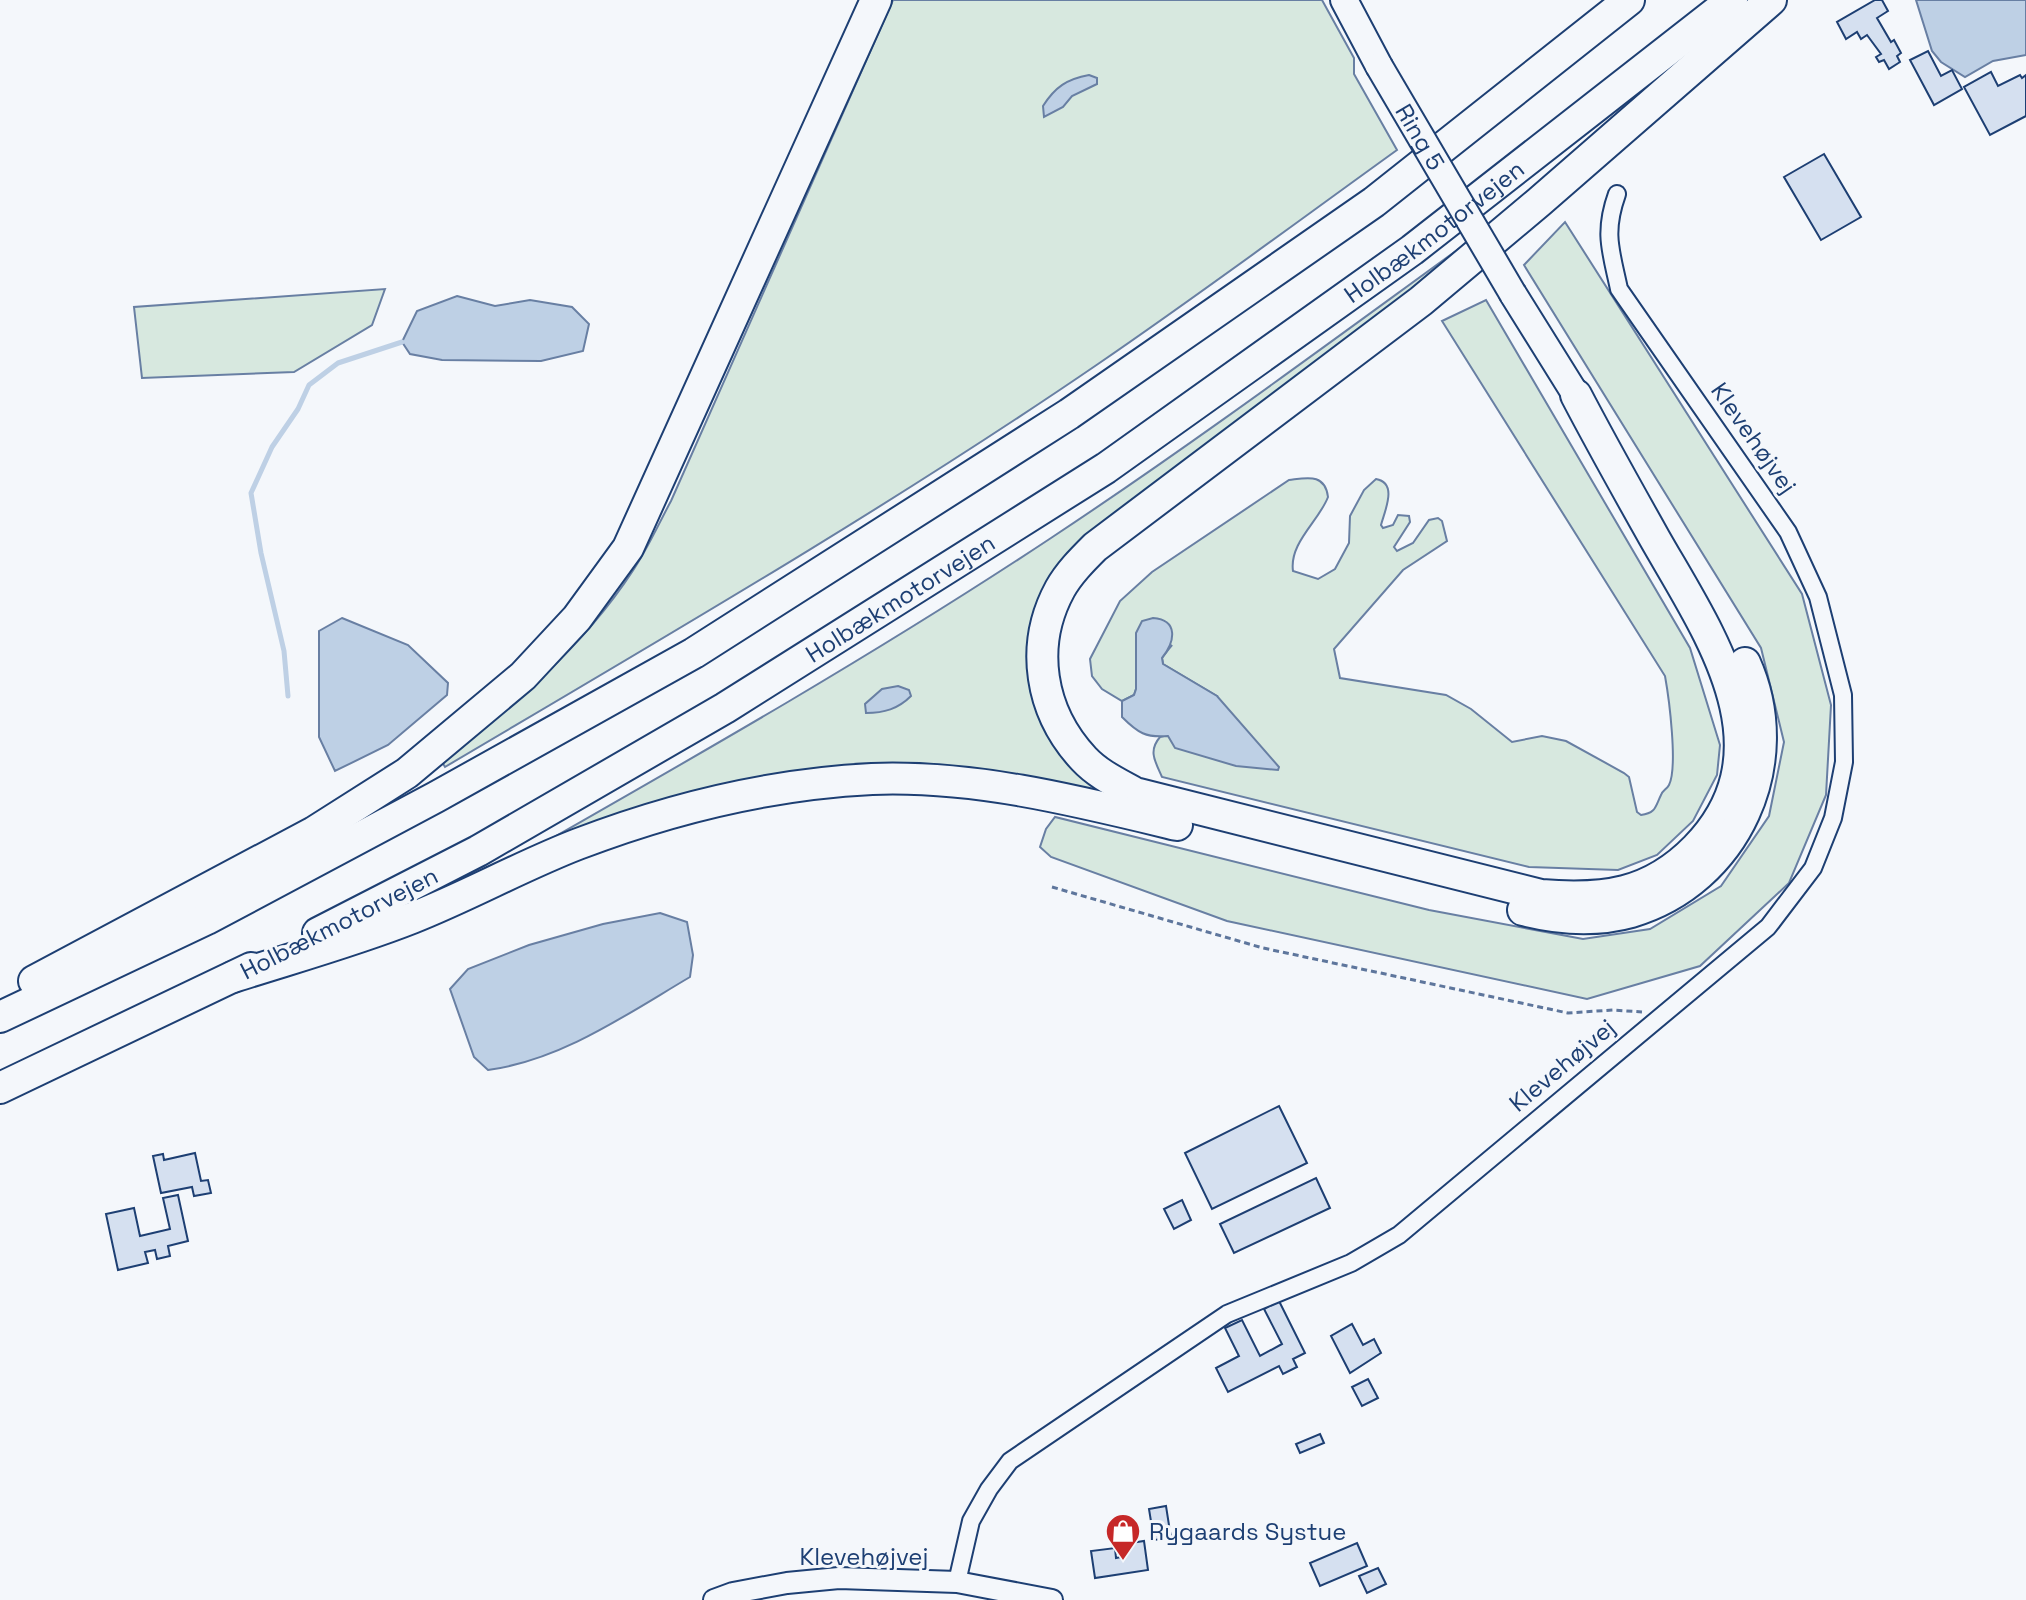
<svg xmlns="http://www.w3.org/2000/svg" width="2026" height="1600" font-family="'Space Grotesk',sans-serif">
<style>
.green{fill:#d7e8df;stroke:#687fa3;stroke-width:2}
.water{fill:#bed0e5;stroke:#687fa3;stroke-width:2}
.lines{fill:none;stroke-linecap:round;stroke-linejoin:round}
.stream{stroke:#bed0e5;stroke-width:5}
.building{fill:#d5e0f0;stroke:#1d3f73;stroke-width:2}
.minor-casing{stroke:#1d3f73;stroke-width:20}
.tertiary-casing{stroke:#1d3f73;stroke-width:24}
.trunk-casing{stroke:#1d3f73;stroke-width:30}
.motorway-casing{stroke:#1d3f73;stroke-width:34}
.path{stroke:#5e769c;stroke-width:3;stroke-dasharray:6 4;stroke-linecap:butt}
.minor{stroke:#f4f7fb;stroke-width:16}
.tertiary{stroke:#f4f7fb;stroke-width:20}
.trunk{stroke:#f4f7fb;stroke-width:26}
.motorway{stroke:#f4f7fb;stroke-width:30}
.trunk-bridge-casing{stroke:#1d3f73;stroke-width:30;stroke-linecap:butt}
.trunk-bridge{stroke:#f4f7fb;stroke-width:26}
.labels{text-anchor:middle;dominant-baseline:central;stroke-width:6;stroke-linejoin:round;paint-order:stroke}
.street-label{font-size:24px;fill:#1d3f73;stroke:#f4f7fb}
.poi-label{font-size:24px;fill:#1d3f73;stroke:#f4f7fb;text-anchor:start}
</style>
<rect width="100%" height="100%" fill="#f4f7fb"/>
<g class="green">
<path d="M893 0H1322L1354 58V74L1397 150C1297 222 1199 295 1098 364 886 509 665 637 445 767L442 762C512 707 583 647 632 572 647 550 658 525 671 501Z"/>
<path d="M1565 222 1802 594 1831 705 1826 795 1789 883 1700 966 1587 999 1227 921 1051 857 1040 847 1046 829 1055 817 1429 910 1583 939 1650 929 1721 886 1769 816 1784 742 1761 648 1524 265Z"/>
<path d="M1460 248 1464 254 1119 514 1029 668 1035 706 1052 741 1073 767 1133 805 858 771 521 856C700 754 879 652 1051 538 1190 446 1325 346 1460 248Z"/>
<path d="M385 289 372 325 294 372 142 378 134 307Z"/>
<path d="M1486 300 1690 648 1720 745 1717 775 1693 821 1657 855 1618 870 1529 867 1162 777C1155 761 1148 751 1160 737L1168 735 1217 696 1163 664 1162 658 1172 645 1136 689 1134 695 1122 701 1102 689 1092 676 1090 659 1120 601 1152 572 1289 480C1307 478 1325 473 1328 497 1319 521 1289 543 1293 571L1318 579 1335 569 1349 543 1350 516 1364 490 1376 479C1398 483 1385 510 1381 525L1383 528 1393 525 1398 515 1409 516 1410 522 1394 547 1397 551 1413 543 1429 520 1438 518 1442 521 1447 541 1403 570 1334 649 1340 678 1446 695 1471 709 1512 742 1542 736 1566 741 1624 773 1629 777 1637 812 1641 815C1656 813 1655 807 1661 795 1662 791 1667 789 1669 785 1678 767 1669 698 1665 676L1442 321Z"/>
</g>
<g class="water">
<path d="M1916 0H2026V55L1993 61 1965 77 1941 62 1932 51Z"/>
<path d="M1089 75 1097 78V84L1072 96 1063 107 1044 117 1043 106C1055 87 1067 79 1089 75Z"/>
<path d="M457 296 495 306 530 300 572 307 589 324 583 351 541 361 442 360 410 354 402 342 417 311Z"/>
<path d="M342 618 408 645 448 683 447 695 388 745 335 771 319 737V631Z"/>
<path d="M1153 618C1179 620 1175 642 1162 658L1163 664 1217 696 1279 767 1278 770 1236 766 1175 748 1168 736C1146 738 1138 733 1122 717V701L1134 695 1136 689V633L1142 621Z"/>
<path d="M898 686 909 690 911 696C898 709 884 713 866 713L865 704 882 689Z"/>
<path d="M660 913 687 922 693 955 690 977C627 1014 562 1060 488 1070L474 1057 450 989 468 969 529 945 603 924Z"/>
</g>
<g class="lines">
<path class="stream" d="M288 696 284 651 261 553 251 493 272 447 298 409 309 385 338 363 402 342"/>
</g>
<g class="building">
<path d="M1875 0H1882L1888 11 1877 18 1891 42 1894 40 1901 53 1897 56 1900 62 1889 69 1884 60 1879 62 1876 57 1881 54 1867 35 1861 39 1857 32 1846 39 1837 22Z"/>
<path d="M1928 51 1941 76 1952 70 1962 89 1934 105 1910 60Z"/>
<path d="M1991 72 1998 86 2020 75 2022 78 2026 75V116L1990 135 1964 87Z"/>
<path d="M1824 154 1861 217 1821 240 1784 177Z"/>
<path d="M1279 1106 1307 1163 1212 1209 1185 1153Z"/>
<path d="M195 1153 201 1181 208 1180 211 1193 194 1196 192 1187 161 1193 153 1156 163 1154 164 1160Z"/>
<path d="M1316 1178 1330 1208 1234 1253 1220 1224Z"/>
<path d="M178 1195 188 1241 168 1246 170 1256 157 1259 155 1250 145 1252 148 1263 118 1270 106 1214 134 1208 140 1236 170 1229 163 1198Z"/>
<path d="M1182 1200 1191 1220 1174 1229 1164 1209Z"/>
<path d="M1279 1301 1305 1353 1293 1359 1297 1367 1283 1374 1279 1366 1228 1392 1216 1368 1239 1356 1225 1328 1242 1320 1260 1356 1282 1344 1264 1309Z"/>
<path d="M1352 1324 1363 1345 1374 1339 1381 1353 1350 1373 1331 1336Z"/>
<path d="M1368 1379 1378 1398 1362 1406 1352 1387Z"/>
<path d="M1320 1434 1324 1443 1300 1453 1296 1444Z"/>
<path d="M1166 1506 1171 1538 1154 1540 1149 1509Z"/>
<path d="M1144 1541 1148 1570 1095 1578 1091 1551 1115 1548 1116 1558 1126 1556 1124 1544Z"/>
<path d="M1357 1543 1367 1566 1320 1586 1310 1563Z"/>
<path d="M1378 1568 1386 1584 1367 1593 1359 1576Z"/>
</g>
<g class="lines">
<g class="minor-casing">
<path id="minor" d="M957 1582 971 1521 989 1489 1010 1461 1227 1314 1351 1263 1399 1235 1768 927 1813 868 1833 818 1844 762 1843 695 1818 597 1788 532 1619 289C1611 251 1603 233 1617 194"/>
</g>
<g class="tertiary-casing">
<path id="tertiary" d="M714 1600 733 1593 787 1583 839 1578 957 1582 1052 1600"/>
</g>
<g class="trunk-casing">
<g id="trunk">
<path d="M1344 0 1379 66"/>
<path d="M1513 294 1576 395"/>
</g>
</g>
<g class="motorway-casing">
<g id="motorway">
<path d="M1576 395C1601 443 1628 491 1655 539 1708 632 1792 749 1696 848 1650 895 1603 900 1541 895L1135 793C1117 783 1098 774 1084 759 1040 712 1029 646 1060 589 1069 573 1082 560 1095 547L1421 301 1539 202 1771 0"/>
<path d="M1523 910C1558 919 1595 922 1631 912 1736 881 1790 763 1745 663"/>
<path id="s1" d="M318 933 478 851 725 708 1106 468 1412 250 1732 0"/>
<path d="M233 977C292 958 354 941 412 918 468 896 521 866 578 844 672 808 771 784 872 779 975 775 1078 801 1177 825"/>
<path d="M34 981 314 832 407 773 523 676 577 618 628 548 876 0"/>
<path d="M0 1017 207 919 436 797 694 653 1069 414 1374 202 1629 0"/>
<path d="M0 1088 251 968"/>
</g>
</g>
<path class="path" d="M1052 887 1263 948 1568 1013 1613 1010 1642 1012"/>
<use href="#minor" class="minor"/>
<use href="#tertiary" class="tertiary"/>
<use href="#trunk" class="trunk"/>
<use href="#motorway" class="motorway"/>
<g class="trunk-bridge-casing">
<g id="trunk-bridge">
<path id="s2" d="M1379 66 1513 294"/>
</g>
</g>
<use href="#trunk-bridge" class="trunk-bridge"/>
</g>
<defs>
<g id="shop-pin" transform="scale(1.8)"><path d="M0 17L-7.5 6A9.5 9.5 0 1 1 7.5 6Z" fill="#c62828" stroke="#f4f7fb"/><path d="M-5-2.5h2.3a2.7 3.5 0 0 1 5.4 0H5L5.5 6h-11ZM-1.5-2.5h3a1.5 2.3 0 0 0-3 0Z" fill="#fff"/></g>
</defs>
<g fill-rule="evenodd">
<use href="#shop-pin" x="1123" y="1531"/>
</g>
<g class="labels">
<g class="street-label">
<text stroke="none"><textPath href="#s2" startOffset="82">Ring 5</textPath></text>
<text stroke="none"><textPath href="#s1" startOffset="1320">Holbækmotorvejen</textPath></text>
<text transform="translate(1754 438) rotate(55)">Klevehøjvej</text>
<text stroke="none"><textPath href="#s1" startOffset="672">Holbækmotorvejen</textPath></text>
<text transform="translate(339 923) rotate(-27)">Holbækmotorvejen</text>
<text transform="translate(1562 1065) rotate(-40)">Klevehøjvej</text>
<text x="864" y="1556">Klevehøjvej</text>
</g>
<g class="poi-label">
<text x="1149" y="1531">Rygaards Systue</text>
</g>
</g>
</svg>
